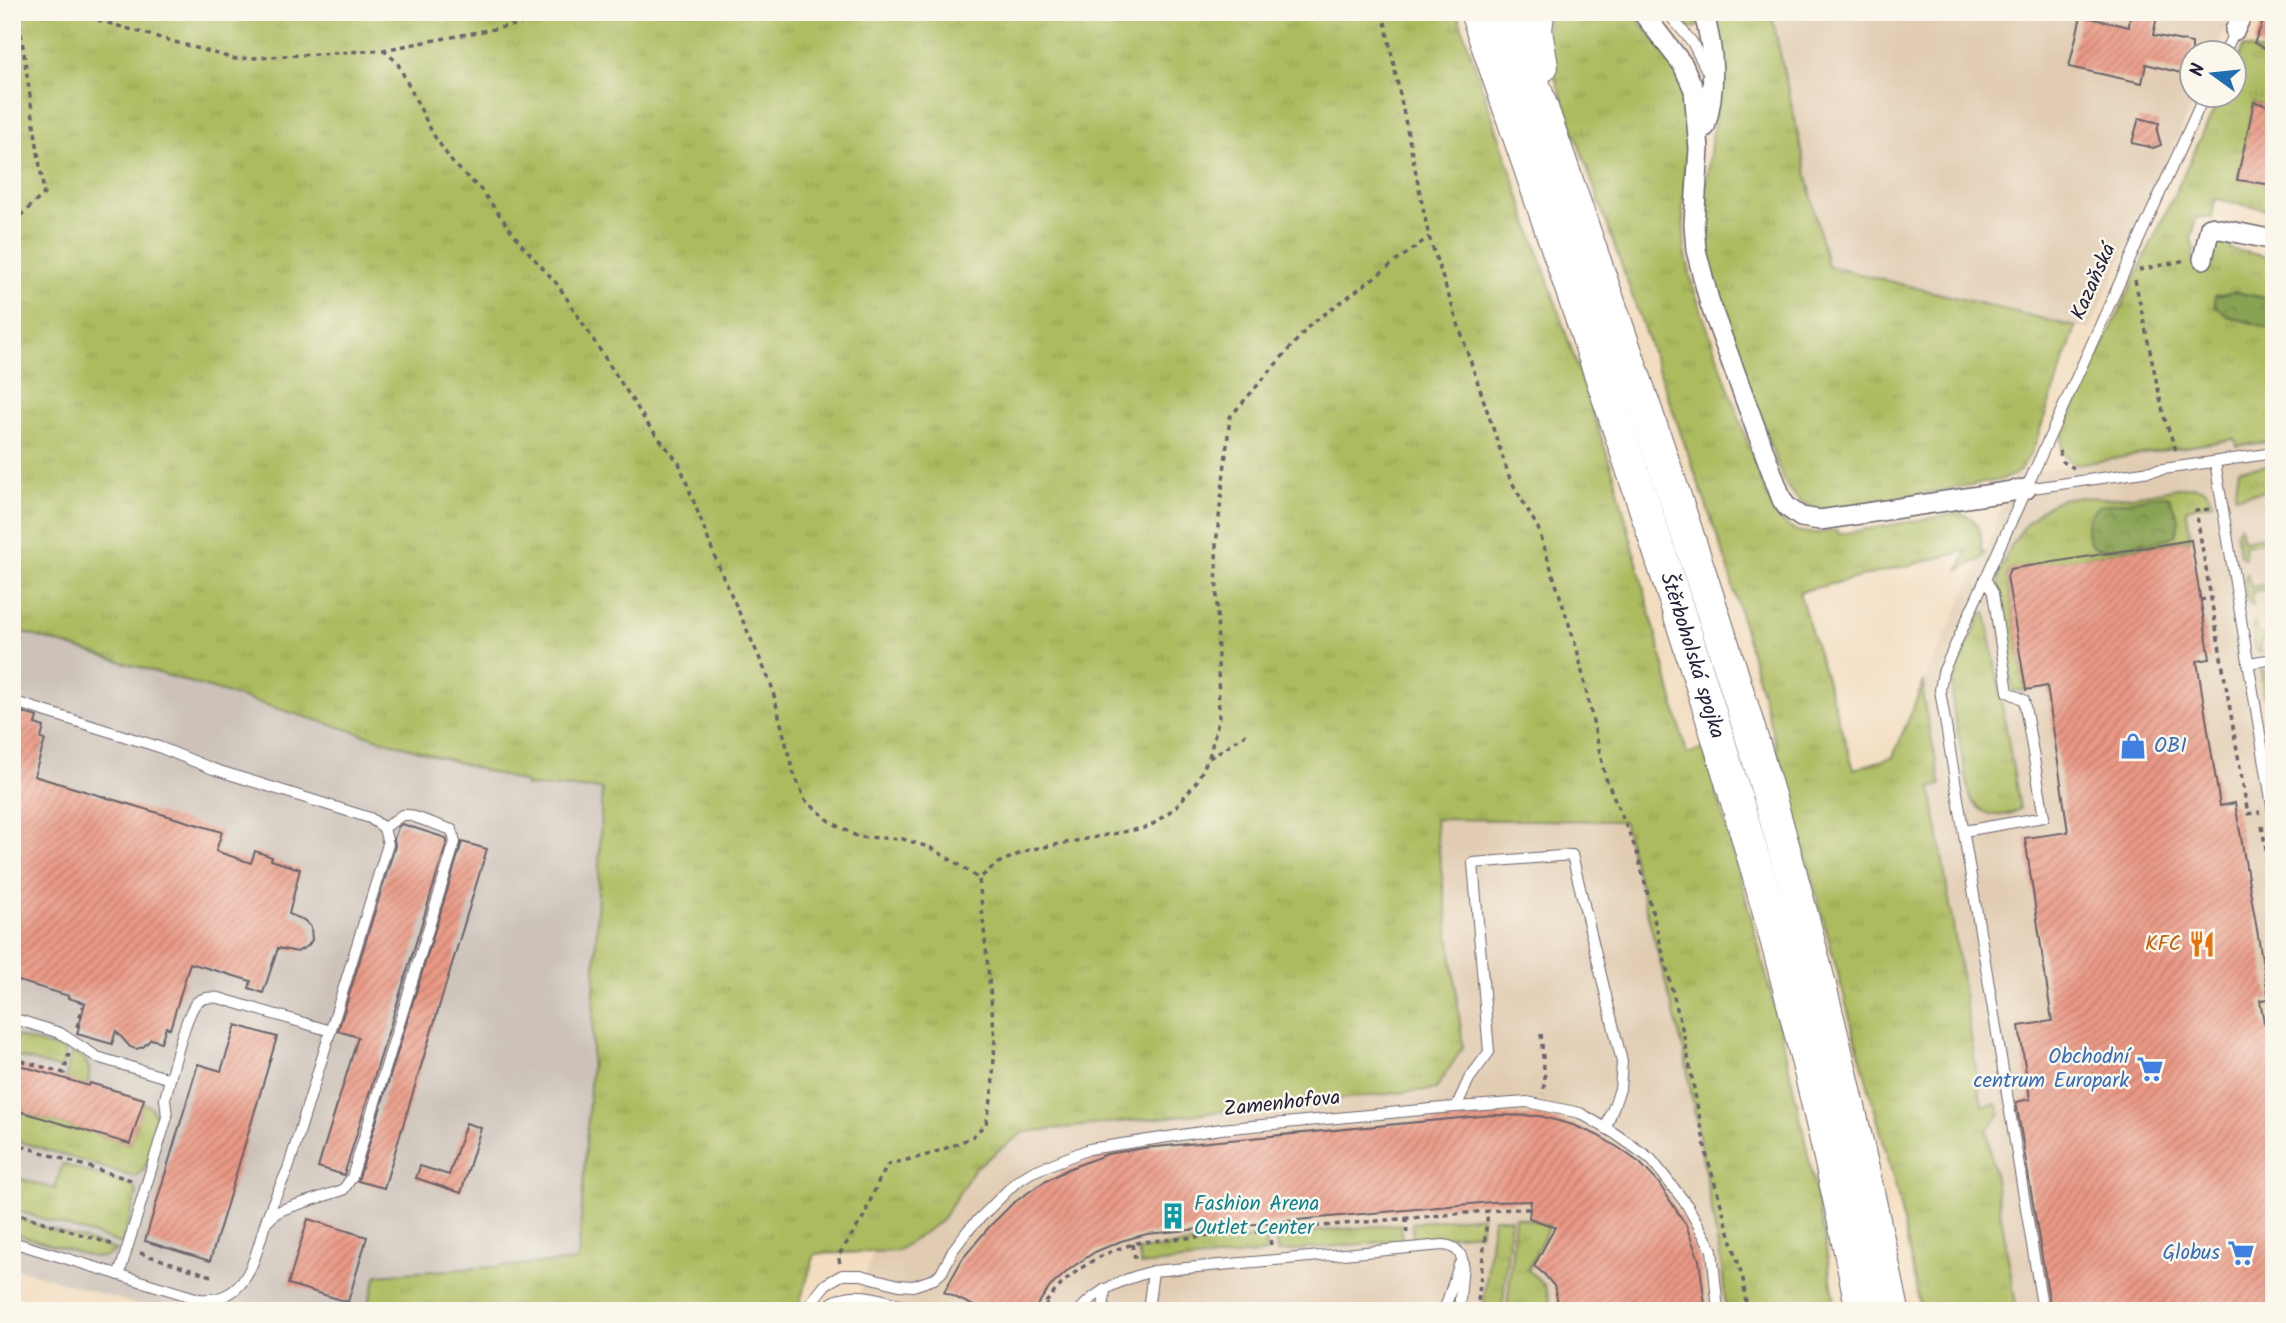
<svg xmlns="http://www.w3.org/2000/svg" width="2286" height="1323" font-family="Kalam,sans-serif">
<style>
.built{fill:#e1ccb3}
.industrial{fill:#ccc2b9}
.grass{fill:url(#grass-tufts);stroke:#676e4c;stroke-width:2}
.forest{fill:url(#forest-crowns);stroke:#566248;stroke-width:2}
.building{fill:url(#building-hatch)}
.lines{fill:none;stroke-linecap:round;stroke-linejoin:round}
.service-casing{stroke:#6b636a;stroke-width:12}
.minor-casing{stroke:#6b636a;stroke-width:22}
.trunk-casing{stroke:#6b636a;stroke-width:34}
.path{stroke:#6b636a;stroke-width:3.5;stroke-dasharray:5 5;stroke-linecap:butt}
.service{stroke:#fff;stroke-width:10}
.minor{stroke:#fff;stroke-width:19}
.trunk{stroke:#fff;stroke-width:32}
.labels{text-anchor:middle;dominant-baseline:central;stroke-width:5;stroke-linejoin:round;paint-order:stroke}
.street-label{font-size:21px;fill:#22223b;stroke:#fbf7ec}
.shop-label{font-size:21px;fill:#366cbe;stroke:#fbf7ec;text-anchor:end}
.food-label{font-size:21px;fill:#c56008;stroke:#fbf7ec;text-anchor:end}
.culture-label{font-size:21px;fill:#0d838f;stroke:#fbf7ec;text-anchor:start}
</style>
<defs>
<pattern id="grass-tufts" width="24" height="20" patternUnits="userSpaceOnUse" patternTransform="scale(1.75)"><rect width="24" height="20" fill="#acbb5e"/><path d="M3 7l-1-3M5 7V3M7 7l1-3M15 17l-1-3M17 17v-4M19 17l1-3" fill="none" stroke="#94a053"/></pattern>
<pattern id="forest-crowns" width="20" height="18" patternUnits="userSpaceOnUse" patternTransform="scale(1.75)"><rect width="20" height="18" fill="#89a355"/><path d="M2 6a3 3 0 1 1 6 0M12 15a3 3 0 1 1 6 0" fill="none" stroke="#708448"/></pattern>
<pattern id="building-hatch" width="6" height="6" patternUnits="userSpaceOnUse" patternTransform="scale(1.75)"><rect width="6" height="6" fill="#ea9985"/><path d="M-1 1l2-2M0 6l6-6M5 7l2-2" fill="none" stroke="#bd7c6e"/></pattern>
</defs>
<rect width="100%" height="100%" fill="#fbf7ec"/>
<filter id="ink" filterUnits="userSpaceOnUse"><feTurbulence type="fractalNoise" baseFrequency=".0143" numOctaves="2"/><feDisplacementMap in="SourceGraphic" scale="14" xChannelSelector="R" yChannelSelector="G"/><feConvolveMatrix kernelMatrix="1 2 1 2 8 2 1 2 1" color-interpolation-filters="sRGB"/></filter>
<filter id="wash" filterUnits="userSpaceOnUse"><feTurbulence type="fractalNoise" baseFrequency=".00686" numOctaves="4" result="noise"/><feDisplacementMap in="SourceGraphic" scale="28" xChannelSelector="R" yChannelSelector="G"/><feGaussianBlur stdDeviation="1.57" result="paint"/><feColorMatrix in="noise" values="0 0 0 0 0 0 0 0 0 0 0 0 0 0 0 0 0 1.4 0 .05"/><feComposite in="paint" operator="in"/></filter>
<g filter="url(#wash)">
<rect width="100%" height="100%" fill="#f3ddc0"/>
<g class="built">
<path d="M1771 12H2231L2216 52H2192V94L2197 95 2090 328 2076 327 1827 266Z"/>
<path d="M2236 439 2237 446 2274 441V1311H2017L1987 1131 1996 1104 1982 1106 1931 787 1941 785 1923 698 1924 681 1985 552 2014 475Z"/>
<path d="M1435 819 1623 821 1684 1052 1723 1275 1726 1311H854L872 1254 897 1251 940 1221 975 1168 1024 1132 1436 1089 1463 1047Z"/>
</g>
<path class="industrial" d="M12 629 526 784V786L602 788 591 1072 578 1261 377 1275 366 1311H158L12 1267Z"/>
<g class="grass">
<path d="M12 12H1457L1615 478 1687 754 1704 748C1757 933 1808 1120 1836 1311H1726L1723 1275 1684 1052 1623 821 1435 819 1463 1047 1436 1089 1024 1132 975 1168 941 1221 897 1251 815 1254 797 1311H366L377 1275 578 1261 591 1072 602 789 525 786 526 783 12 629Z"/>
<path d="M1548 12H1632L1670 60 1682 80 1687 101 1688 122 1683 209 1685 249 1692 284 1763 486C1781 529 1789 538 1837 530L1839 534 1959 513C1978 517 1984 532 1981 551L1985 552 1982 558 1959 570 1967 551 1799 592 1854 769 1893 757 1924 681 1923 699 1941 785 1931 788 1982 1106 1996 1104 1998 1106 2000 1114 1987 1131 2017 1311H1921L1897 1192 1726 561 1545 49Z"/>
<path d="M1676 12H1694L1698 24 1697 27 1690 29Z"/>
<path d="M1710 12H1771L1827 266 2076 327 2033 450 2020 470 2014 475 2001 480 1827 510C1806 509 1793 498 1783 480L1726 323 1716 292 1708 254 1704 216 1705 189 1719 85Z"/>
<path d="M2243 47 2274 54V109L2270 108V106L2254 102 2238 179 2274 185V211L2215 199 2212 218 2197 217 2191 239 2194 250 2192 259 2210 263C2213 251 2217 240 2231 240L2230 249 2274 258V300L2236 292 2216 296 2215 306 2228 316 2274 329V441L2237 446 2235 439 2081 464C2062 463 2059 448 2063 431L2221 95 2234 94V68Z"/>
<path d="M2274 465V490L2235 496 2239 469Z"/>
<path d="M2193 486 2205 489 2213 501V503L2186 508 2191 539 2010 570 2007 576 2026 690 2013 691C2008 662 1999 626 1998 597 1996 559 2026 513 2061 499 2076 494 2094 499 2109 498 2137 497 2165 489 2193 486Z"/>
<path d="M2240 526 2243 540 2274 534V540L2244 545 2245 558 2240 555 2236 532Z"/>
<path d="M2247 574 2251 587 2274 583V588L2252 592 2253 605 2247 601 2244 580Z"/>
<path d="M1983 612H1986L2020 809C2000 820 1982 817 1970 797L1953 708 1952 687 1956 671Z"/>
<path d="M2255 622 2258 635 2274 633V638L2260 641 2261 653 2255 649 2252 628Z"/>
<path d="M2264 669 2266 682 2274 681V687L2267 688 2269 701 2263 697 2261 671Z"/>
<path d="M12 1035 66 1051 61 1069 12 1055Z"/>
<path d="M72 1053C89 1058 92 1069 87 1086L65 1079Z"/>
<path d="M143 1103C170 1112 150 1151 144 1170L134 1177 14 1140 12 1136 22 1112 130 1144Z"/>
<path d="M62 1164 132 1185 137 1193 122 1244 12 1209V1176L55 1189Z"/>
<path d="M1482 1216 1480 1233 1413 1239 1412 1223Z"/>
<path d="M12 1217 117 1250 105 1257H93L19 1235 12 1232Z"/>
<path d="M1515 1217 1536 1221 1549 1226 1528 1270 1545 1286 1553 1311H1507Z"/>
<path d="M1493 1218H1511L1502 1311H1483Z"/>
<path d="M1401 1224 1402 1240 1277 1252 1276 1235Z"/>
<path d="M1265 1236 1266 1253 1141 1265 1138 1250Z"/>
</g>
<g class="forest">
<path d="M2236 292 2274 300V329L2228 316 2215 306V296Z"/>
<path d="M2163 495 2169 497 2179 520 2176 534 2170 538C2155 540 2111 552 2098 548 2091 546 2087 538 2086 531 2085 521 2091 513 2098 506Z"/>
</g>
<g id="blocks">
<g class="building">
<path d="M2130 12H2158L2153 35 2192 43V76L2146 64 2142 83 2069 67 2081 16 2129 27Z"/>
<path d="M2267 12H2274V38L2268 50 2254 43Z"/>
<path d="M2254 102 2271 106 2270 108 2274 109V185L2237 180Z"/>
<path d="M2139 118 2159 123 2157 131 2161 145 2153 148 2132 143Z"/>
<path d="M2191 540 2210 659 2197 661 2220 806 2235 803 2269 999 2260 1000 2264 1022 2274 1038V1311H2051L2016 1102 2030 1099 2019 1026 2052 1021 2025 838 2068 832 2047 686 2026 690 2007 576 2010 569Z"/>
<path d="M12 709 37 717 35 724 44 727 41 739 45 740 34 776 222 832 216 851 251 863 255 851 272 857 271 860 300 869 289 914 304 920 311 927 312 940 308 946 297 952 278 948 263 993 249 988 251 981 190 963 170 1029 166 1027 161 1042 151 1039 143 1047 136 1049 130 1047 116 1031 112 1044 77 1034 85 1003 68 998 69 996 12 979Z"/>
<path d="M402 824 446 838 447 842 344 1175 318 1167 358 1037 338 1031 395 846 394 839 398 827Z"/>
<path d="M462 842 487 849 384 1188 358 1181Z"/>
<path d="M236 1025 277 1037 210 1261 145 1241 198 1064 221 1071Z"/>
<path d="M12 1063 89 1086 90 1083 144 1099 130 1144 12 1109Z"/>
<path d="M1492 1115 1540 1116 1573 1125 1597 1135 1619 1148 1640 1163 1658 1182 1686 1225 1699 1260 1706 1311H1560L1554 1286 1544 1274 1534 1266 1555 1227 1529 1218 1531 1201 1492 1202 1147 1234 1121 1241 1095 1252 1071 1268 1050 1287 1033 1311H984L944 1292 963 1258 989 1227 1012 1204 1039 1185 1068 1169 1107 1154 1145 1148Z"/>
<path d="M466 1123 481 1128 461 1193 416 1178 420 1166 449 1175Z"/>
<path d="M308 1219 367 1237 348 1302 288 1284Z"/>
</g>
</g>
</g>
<g filter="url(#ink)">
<use href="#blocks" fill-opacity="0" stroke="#6b636a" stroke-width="2"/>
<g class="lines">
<g class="service-casing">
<g id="service">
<path d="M1667 12 1692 42 1707 71"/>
<path d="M2225 52 2235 30"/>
<path d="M2215 462 2274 818"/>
<path d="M2026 489 2274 453"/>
<path d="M2248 663 2274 659"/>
<path d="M12 701 159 747 213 769 370 818 384 828 388 844 288 1169C281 1184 274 1199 268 1215 255 1252 251 1304 199 1299L12 1242"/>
<path d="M1964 831 2044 817 2024 700 2008 692 1993 593 1985 578"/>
<path d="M12 1018 60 1033 97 1057 170 1079C175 1062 186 1013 197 1002 203 997 211 997 219 998L331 1031"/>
<path d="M1456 1107 1469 1079 1489 1052 1473 863 1572 855 1622 1062 1620 1089 1606 1128"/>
<path d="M267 1222 276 1213 284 1209 343 1190 352 1177 455 842 452 830 409 815H402L384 828"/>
<path d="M119 1275 167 1117 165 1099 170 1079"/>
<path d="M804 1311 826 1284 842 1275H861L899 1285 913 1286 934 1279 942 1272 953 1250 968 1230 1016 1182 1032 1172 1089 1149 1221 1129 1442 1108 1527 1102 1580 1113 1614 1133 1651 1159 1687 1205 1712 1250 1718 1311"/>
<path d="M822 1311C849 1282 888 1302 919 1311"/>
<path d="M848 1311 862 1308 875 1311"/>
<path d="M1079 1311C1098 1288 1125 1279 1153 1271L1443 1245C1454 1246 1461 1251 1463 1263L1459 1311"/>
<path d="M1103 1311 1105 1289"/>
<path d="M1148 1311 1153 1271"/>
<path d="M1444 1311 1459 1265"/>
<path d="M2043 1311 1940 690 1943 672 2205 94"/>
</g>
</g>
<g class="minor-casing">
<g id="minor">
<path d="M1642 12 1683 65 1694 90 1699 149 1694 224 1696 250 1710 304 1782 500 1787 507 1801 517 1820 520 2026 489"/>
<path d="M1703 12C1715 50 1716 89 1705 127"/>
<path d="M2235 30 2243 12"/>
<path d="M2203 259 2210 227 2274 240"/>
</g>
</g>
<g class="trunk-casing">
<g id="trunk">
<path id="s1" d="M1476 12C1579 311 1684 608 1769 913 1805 1044 1836 1177 1862 1311"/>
<path d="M1509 12C1593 259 1682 505 1757 755 1812 938 1855 1124 1893 1311"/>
<path d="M1538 12 1536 31 1542 66"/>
</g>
</g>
<g class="path">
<path d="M69 12 235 59 383 50 520 24 538 12"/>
<path d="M1383 12 1429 237 1510 479 1538 528 1577 649 1605 776 1637 852 1684 1036 1707 1157 1743 1279 1747 1311"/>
<path d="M383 50 397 62 433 134 452 162 481 190 522 245 558 285 649 426 679 463 718 565 771 684 793 771 805 800 831 822 858 837 903 839 931 848 958 864 979 879"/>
<path d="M12 208 21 215 44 194 18 12"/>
<path d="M2139 270 2186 260"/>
<path d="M2135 280 2164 417 2177 453"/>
<path d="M2059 451 2063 462 2074 468"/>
<path d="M2209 509 2196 511 2248 814 2260 812"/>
<path d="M2200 600 2211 598"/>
<path d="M1209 757 1219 718 1216 545 1230 417 1310 325 1429 237"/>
<path d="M2262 826 2272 886"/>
<path d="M2271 886 2268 887 2274 920"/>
<path d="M77 1027 83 1006"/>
<path d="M1541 1034 1545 1079 1543 1094"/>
<path d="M12 1058 64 1073 69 1054"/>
<path d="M12 1143 134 1181"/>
<path d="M12 1212 114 1245"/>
<path d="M1406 1218 1407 1237"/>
<path d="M1270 1230 1271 1249"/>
<path d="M1132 1244 1136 1262"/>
<path d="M140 1253 215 1277"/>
<path d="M840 1263 838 1256 863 1218 879 1180 889 1164 924 1156 952 1146 972 1137 986 1124 992 1095 995 1039 979 879 996 864 1028 850 1149 827 1176 807 1197 781 1208 759 1246 734"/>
<path d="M1045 1304 1053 1311"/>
<path d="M1040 1311C1064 1274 1100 1251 1142 1242L1511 1209H1530"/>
<path d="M1477 1311 1488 1211"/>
</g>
<use href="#service" class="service"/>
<use href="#minor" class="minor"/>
<use href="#trunk" class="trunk"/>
</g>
</g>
<defs>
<g id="shop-bare" transform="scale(2.1)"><path d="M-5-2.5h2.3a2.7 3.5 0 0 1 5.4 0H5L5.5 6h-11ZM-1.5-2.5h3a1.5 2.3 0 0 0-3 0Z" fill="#3f7fe0" stroke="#fbf7ec" stroke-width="2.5" paint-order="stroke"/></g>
<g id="restaurant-bare" transform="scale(2.1)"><path d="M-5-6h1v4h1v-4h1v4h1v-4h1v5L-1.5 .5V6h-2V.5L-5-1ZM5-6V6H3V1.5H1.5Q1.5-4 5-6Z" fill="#e8710a" stroke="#fbf7ec" stroke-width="2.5" paint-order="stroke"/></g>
<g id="supermarket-bare" transform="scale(2.1)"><path d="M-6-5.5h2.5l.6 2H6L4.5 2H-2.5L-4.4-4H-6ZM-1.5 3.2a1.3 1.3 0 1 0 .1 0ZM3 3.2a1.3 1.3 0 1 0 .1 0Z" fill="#3f7fe0" stroke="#fbf7ec" stroke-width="2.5" paint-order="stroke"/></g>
<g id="building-bare" transform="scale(2.1)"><path d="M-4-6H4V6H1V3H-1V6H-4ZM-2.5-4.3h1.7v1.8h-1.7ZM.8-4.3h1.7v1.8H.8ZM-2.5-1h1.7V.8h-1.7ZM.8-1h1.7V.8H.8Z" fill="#0f9aa8" stroke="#fbf7ec" stroke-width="2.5" paint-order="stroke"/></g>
</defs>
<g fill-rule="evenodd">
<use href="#shop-bare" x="2133" y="746"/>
<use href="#restaurant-bare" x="2202" y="944"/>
<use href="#supermarket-bare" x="2150" y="1069"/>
<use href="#building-bare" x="1173" y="1216"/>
<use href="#supermarket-bare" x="2241" y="1253"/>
</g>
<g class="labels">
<g class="street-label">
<text transform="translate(2094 282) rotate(-66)">Kazaňská</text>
<text stroke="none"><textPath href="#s1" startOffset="679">Štěrboholská spojka</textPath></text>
<text transform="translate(1282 1104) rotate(-6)">Zamenhofova</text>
</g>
<g class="shop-label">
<text x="2154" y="746" text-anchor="start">OBI</text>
<text x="2129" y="1057">Obchodní<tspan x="2129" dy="24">centrum Europark</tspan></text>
<text x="2220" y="1253">Globus</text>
</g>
<g class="food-label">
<text x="2181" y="944">KFC</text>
</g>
<g class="culture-label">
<text x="1194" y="1204">Fashion Arena<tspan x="1194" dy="24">Outlet Center</tspan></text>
</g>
</g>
<rect width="2286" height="1323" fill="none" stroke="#fbf7ec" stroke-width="42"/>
<g transform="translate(2213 74) rotate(285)"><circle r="33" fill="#fbf7ec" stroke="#a4a2a5" stroke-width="2"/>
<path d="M0-5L12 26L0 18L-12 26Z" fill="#1f6fb2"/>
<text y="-10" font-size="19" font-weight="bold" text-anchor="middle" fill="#22223b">N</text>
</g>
</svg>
